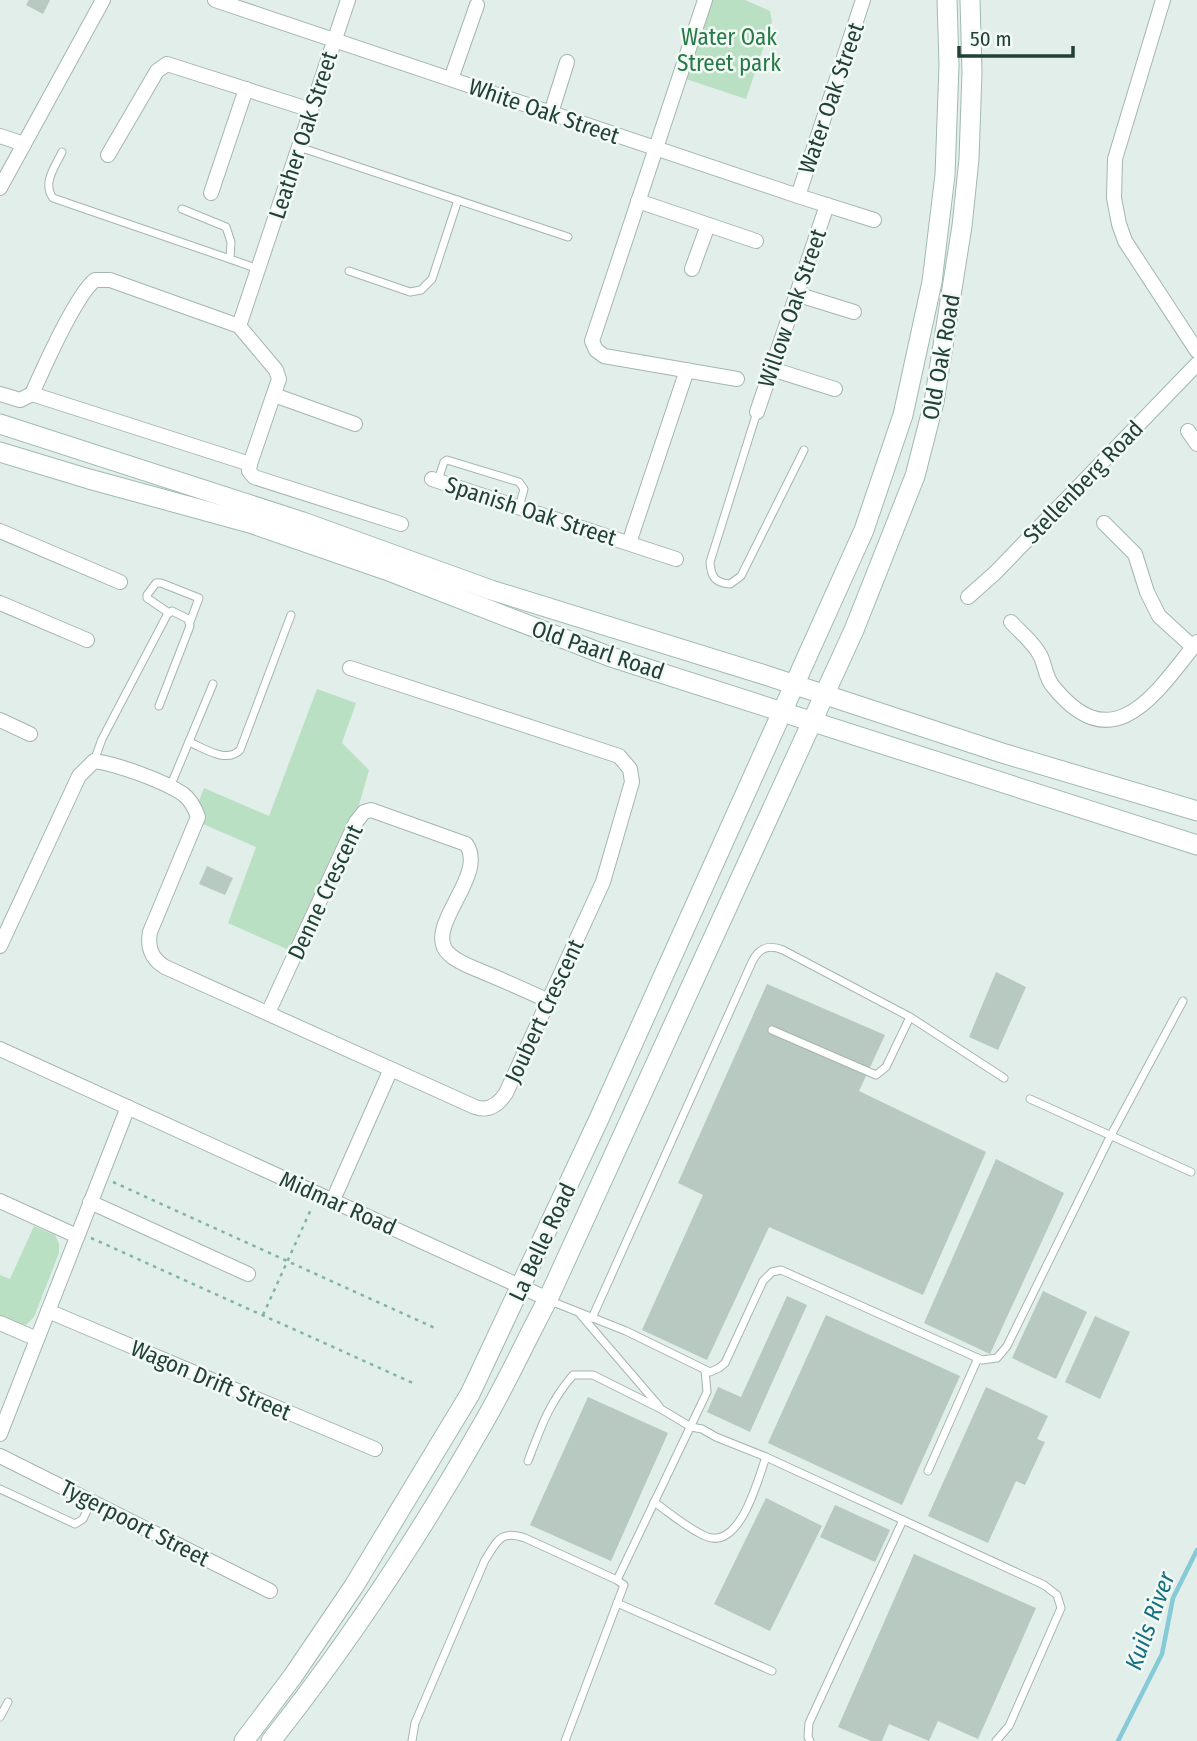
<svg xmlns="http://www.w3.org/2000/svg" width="1197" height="1741" font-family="'Fira Sans Condensed',sans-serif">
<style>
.green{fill:#bae0c4}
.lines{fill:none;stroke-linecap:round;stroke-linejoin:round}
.stream{stroke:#86cad7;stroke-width:4.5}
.building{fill:#b7c9c1}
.service-casing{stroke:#a4b6b0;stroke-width:9}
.minor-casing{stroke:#a4b6b0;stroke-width:16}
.secondary-casing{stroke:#a0bab1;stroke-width:21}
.path{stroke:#80b4a3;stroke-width:2.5;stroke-dasharray:3.5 5;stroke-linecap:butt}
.service{stroke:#fff;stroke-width:7}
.minor{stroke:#fff;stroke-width:14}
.secondary{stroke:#fff;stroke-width:19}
.labels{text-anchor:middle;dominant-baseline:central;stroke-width:5;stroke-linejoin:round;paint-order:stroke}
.park-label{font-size:23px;fill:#277a47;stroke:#f3faf6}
.street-label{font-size:23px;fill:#214038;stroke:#f3faf6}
.water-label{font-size:24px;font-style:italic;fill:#167081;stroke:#f3faf6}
</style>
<rect width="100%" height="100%" fill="#e2eee9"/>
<g class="green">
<path d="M712 0H745L770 11 772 22 746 99 686 79Z"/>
<path d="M317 689 356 703 342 743 369 770 357 812 291 951 228 923 256 847 203 824V812L199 801 204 788 269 816Z"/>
<path d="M34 1226 55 1235 59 1244V1253L34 1317 26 1325 0 1318V1275L10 1279Z"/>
</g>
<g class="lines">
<path class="stream" d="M1118 1741 1162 1654 1173 1598 1197 1550"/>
</g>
<g class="building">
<path d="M29 0H50L43 14 26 5Z"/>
<path d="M207 866 233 878 225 895 199 884Z"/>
<path d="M996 972 1026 987 998 1050 969 1037Z"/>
<path d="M767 984 885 1035 859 1091 986 1152 923 1295 769 1227 707 1360 642 1330 703 1195 678 1183Z"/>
<path d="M996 1159 1064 1193 990 1354 924 1323Z"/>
<path d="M1043 1291 1087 1312 1056 1379 1012 1358Z"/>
<path d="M787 1296 807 1305 750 1432 707 1412 718 1387 741 1397Z"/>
<path d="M826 1315 960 1376 902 1505 768 1443Z"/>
<path d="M1095 1316 1130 1332 1100 1399 1065 1382Z"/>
<path d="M986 1387 1048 1416 1037 1439 1045 1442 1025 1485 1016 1481 988 1543 928 1516Z"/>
<path d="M588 1397 668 1433 611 1561 530 1525Z"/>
<path d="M766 1498 822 1526 770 1631 714 1604Z"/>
<path d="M835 1505 890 1530 875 1562 820 1537Z"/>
<path d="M914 1554 1036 1608 978 1739 938 1721 929 1741 889 1724 882 1741H871L838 1727Z"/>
</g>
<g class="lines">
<g class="service-casing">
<g id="service">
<path d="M299 147 568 237"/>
<path d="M62 152C55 167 42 183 53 198L230 259 231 242 226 227 182 209"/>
<path d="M230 259 258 269"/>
<path d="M349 271 410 292 421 290 432 279 458 200"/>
<path d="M757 412 710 562C711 577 715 583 730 584L741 576 804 450"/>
<path d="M438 480 444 462 447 460 519 482 524 489 519 507"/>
<path d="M169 613 147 598V595L156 583H161L199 598 190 622"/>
<path d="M189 742C204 748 226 764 240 750L291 615"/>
<path d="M94 761 102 739 167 615 172 611 188 619 190 626 159 706"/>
<path d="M170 787 213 684"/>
<path d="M772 1030 876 1075 886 1067 910 1017"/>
<path d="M1030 1099 1191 1172"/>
<path d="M548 1300 626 1331 710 1372 719 1368 725 1363 763 1281 772 1272 781 1270 982 1360 997 1358 1007 1346 1110 1137 1183 1001"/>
<path d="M580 1314 659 1406"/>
<path d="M592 1318 752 962C759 948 768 944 783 950L910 1017 1004 1078"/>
<path d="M528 1461C541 1427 549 1403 573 1375H593L661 1409 691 1427 702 1429 716 1437 766 1457 1044 1585 1057 1595 1061 1608 1009 1726 996 1741"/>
<path d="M928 1471 978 1358"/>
<path d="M0 1489 75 1524 83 1519 91 1502"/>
<path d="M654 1502C670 1513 687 1528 705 1536 740 1552 758 1479 766 1457"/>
<path d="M617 1580 707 1392 705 1370"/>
<path d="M617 1603 772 1671"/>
<path d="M0 1717 8 1702"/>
<path d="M412 1741 415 1723 485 1560C498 1540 500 1530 525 1538L617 1580 624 1585 565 1741"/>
<path d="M810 1741 808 1737 809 1723 903 1520"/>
</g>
</g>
<g class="minor-casing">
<g id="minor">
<path d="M215 0 798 196 874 220"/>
<path d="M705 0 592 341 596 350 604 356 737 379"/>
<path d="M1163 0 1115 159 1114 198 1119 224 1125 241 1197 351"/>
<path d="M451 79 477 5"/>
<path d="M551 113 567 62"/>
<path d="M0 136 24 144"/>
<path d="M108 155 157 71 167 64 311 110"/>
<path d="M0 188 103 0"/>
<path d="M211 193 246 89"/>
<path d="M798 196 863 0"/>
<path d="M638 201 756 241"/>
<path d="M692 269 708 225"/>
<path d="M796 294 854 312"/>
<path d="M239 326 348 0"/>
<path d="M772 369 835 389"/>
<path d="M0 394 20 400 32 394 250 464 249 471 254 477 401 524"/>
<path d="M32 394C43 369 76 295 95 280H110L239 326 276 370 279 379 250 464"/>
<path d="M274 395 355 424"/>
<path d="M757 412 827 205"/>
<path d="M1188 431 1197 444"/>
<path d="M432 479 676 559"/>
<path d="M1104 523 1135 554 1147 592 1159 616 1193 647"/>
<path d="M0 531 120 582"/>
<path d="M629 543 687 370"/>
<path d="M968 597 995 573 1197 364"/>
<path d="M0 603 87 640"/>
<path d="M1011 622C1020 632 1034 643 1040 655 1045 664 1045 676 1052 685 1113 763 1156 693 1197 642"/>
<path d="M0 720 30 734"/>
<path d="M0 946 79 776 94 761C117 764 164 781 183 794 191 800 195 808 198 817L150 932C147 948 152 959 165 967L475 1107C489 1112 499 1104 506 1093L603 882 632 782 630 769 619 756 350 668"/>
<path d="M268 1013 356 822 364 812 371 810 466 844C489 876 421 928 449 954 458 963 472 967 483 972 505 981 527 991 549 1001"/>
<path d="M0 1049 548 1299"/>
<path d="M333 1200 391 1069"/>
<path d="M0 1201 77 1236"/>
<path d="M90 1202 248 1274"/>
<path d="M48 1311 375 1449"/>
<path d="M0 1323 37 1339"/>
<path d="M0 1434 128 1107"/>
<path d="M0 1456 270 1591"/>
</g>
</g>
<g class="secondary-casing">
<g id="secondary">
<path d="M0 424 303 522 491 590 765 675 1002 753 1197 811"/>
<path d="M0 452 89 479 250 523 386 570 611 657 1197 845"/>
<path d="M244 1741 293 1676 354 1586 470 1394 598 1121 864 530 903 415 932 282 945 175 949 65 947 0"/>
<path d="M271 1741C350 1641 421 1533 484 1422 507 1382 526 1340 548 1299L854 630 915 476 934 402 962 226 969 159 972 72 970 0"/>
</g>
</g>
<g class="path">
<path d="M113 1182 437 1329"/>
<path d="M91 1238 413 1383"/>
<path d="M263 1315 312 1207"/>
</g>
<use href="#service" class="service"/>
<use href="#minor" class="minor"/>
<use href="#secondary" class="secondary"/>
</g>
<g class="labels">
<g class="park-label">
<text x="729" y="37">Water Oak<tspan x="729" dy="26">Street park</tspan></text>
</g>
<g class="street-label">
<text transform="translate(831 98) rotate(-71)">Water Oak Street</text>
<text transform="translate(544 111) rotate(19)">White Oak Street</text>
<text transform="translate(303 135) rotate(-72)">Leather Oak Street</text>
<text transform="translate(792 308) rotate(-71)">Willow Oak Street</text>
<text transform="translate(941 357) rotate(-80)">Old Oak Road</text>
<text transform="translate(1083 482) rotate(-46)">Stellenberg Road</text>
<text transform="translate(531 511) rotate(18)">Spanish Oak Street</text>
<text transform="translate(598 650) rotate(19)">Old Paarl Road</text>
<text transform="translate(325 892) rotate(-65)">Denne Crescent</text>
<text transform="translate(544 1011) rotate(-65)">Joubert Crescent</text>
<text transform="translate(338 1203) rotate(24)">Midmar Road</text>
<text transform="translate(542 1242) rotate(-65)">La Belle Road</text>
<text transform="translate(211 1380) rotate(23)">Wagon Drift Street</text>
<text transform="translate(135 1523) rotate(27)">Tygerpoort Street</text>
</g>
<g class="water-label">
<text transform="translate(1150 1621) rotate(-70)">Kuils River</text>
</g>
</g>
<path d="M959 46v10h114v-10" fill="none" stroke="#214038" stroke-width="3.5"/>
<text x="970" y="46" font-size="21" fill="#214038" stroke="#f3faf6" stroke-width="5" paint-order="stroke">50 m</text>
</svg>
